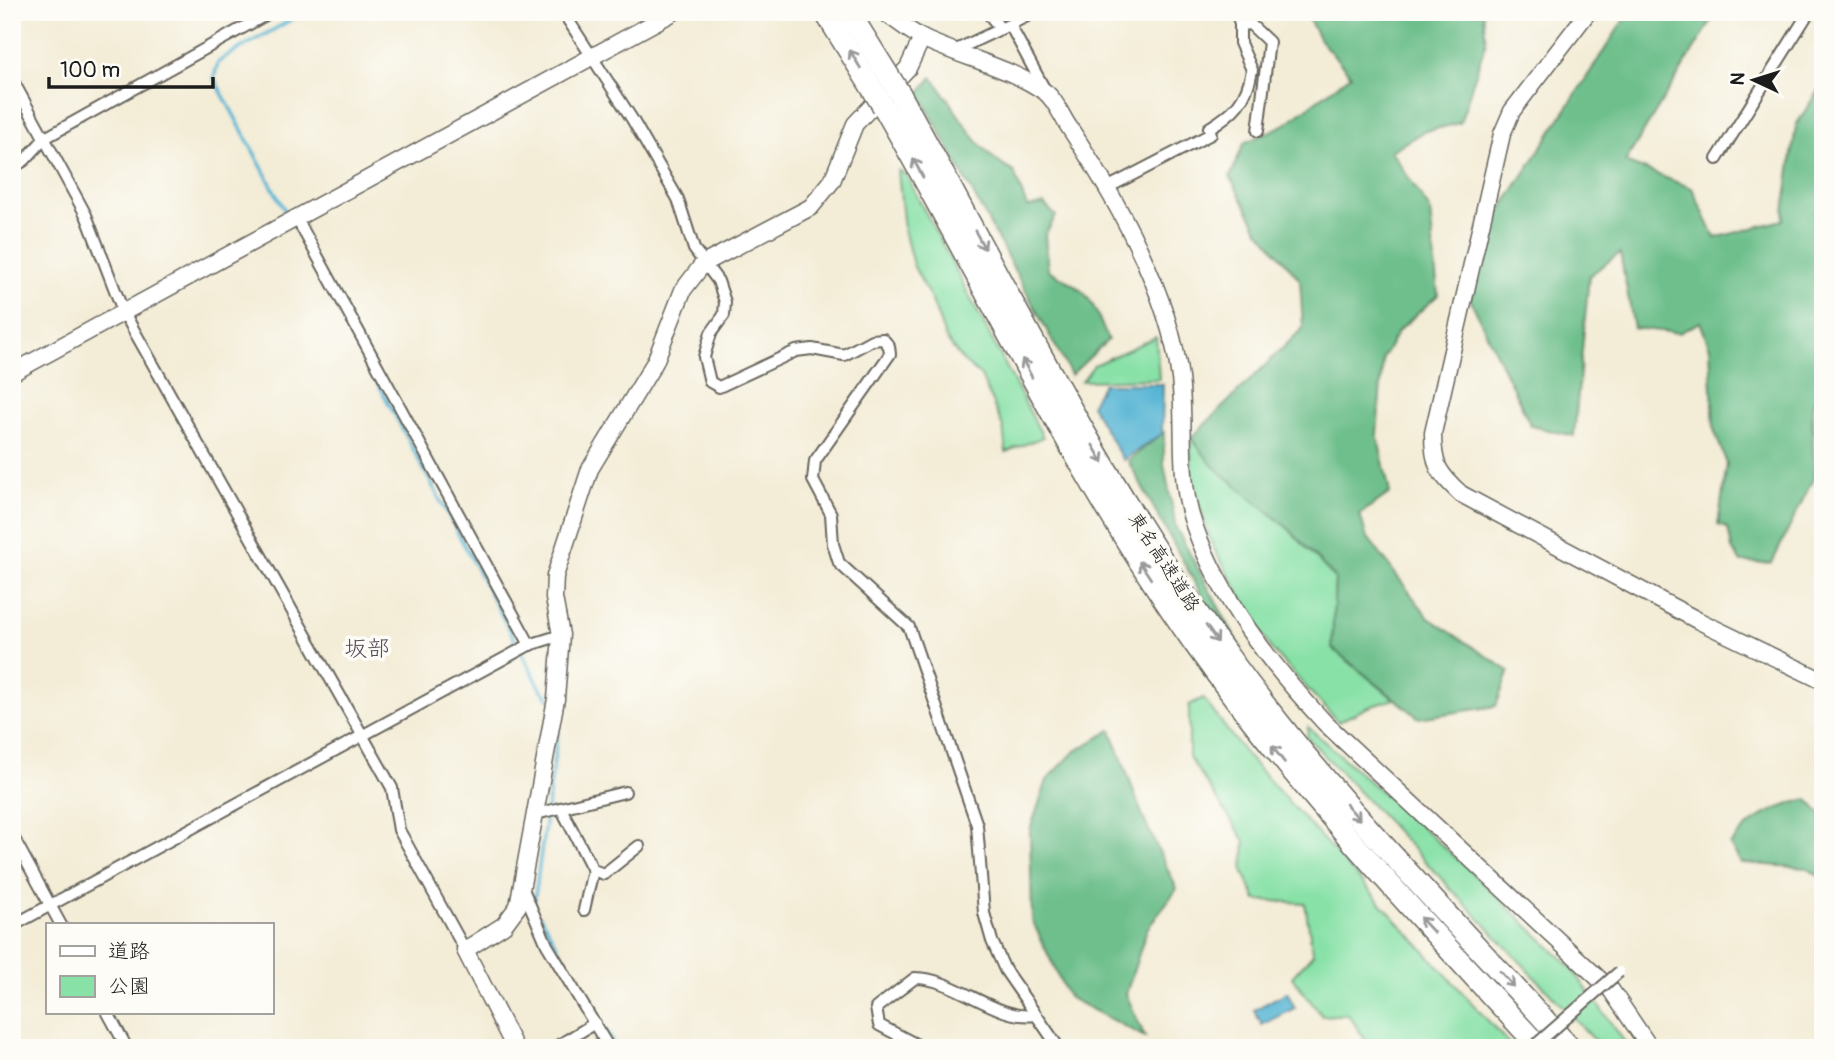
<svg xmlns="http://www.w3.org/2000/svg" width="1835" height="1060" font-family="Pangolin,'Klee One',sans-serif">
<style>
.green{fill:#88e1a7;stroke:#527e62;stroke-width:2}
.forest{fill:#6ebf8c;stroke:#456e54;stroke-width:2}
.water{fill:#56b5d4;stroke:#396878;stroke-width:2}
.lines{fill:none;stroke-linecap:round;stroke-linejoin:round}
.stream{stroke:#56b5d4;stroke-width:3.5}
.street-casing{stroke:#67655d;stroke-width:14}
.secondary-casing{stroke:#67655d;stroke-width:19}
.highway-casing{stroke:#67655d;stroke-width:24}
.street{stroke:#fff;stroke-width:10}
.secondary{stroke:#fff;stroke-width:16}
.highway{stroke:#fff;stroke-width:21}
.street-bridge-casing{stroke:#67655d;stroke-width:14;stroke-linecap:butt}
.highway-bridge-casing{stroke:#67655d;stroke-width:24;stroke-linecap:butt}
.street-bridge{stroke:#fff;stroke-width:10}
.highway-bridge{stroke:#fff;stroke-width:21}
.oneway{stroke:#999}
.labels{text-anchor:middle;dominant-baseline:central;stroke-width:7;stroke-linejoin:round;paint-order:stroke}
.street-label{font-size:19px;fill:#1c1c1c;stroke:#fdfcf7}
.quarter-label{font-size:23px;fill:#574c59;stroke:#fdfcf7}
</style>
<rect width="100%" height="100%" fill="#fdfcf7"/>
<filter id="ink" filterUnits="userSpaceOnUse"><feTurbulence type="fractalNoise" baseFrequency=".0143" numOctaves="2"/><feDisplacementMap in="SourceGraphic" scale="14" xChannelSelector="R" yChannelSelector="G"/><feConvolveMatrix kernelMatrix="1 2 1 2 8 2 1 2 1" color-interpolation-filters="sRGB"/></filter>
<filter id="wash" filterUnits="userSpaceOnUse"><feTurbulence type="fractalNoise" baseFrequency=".00686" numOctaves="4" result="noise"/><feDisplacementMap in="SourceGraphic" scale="28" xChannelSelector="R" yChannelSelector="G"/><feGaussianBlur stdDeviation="1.57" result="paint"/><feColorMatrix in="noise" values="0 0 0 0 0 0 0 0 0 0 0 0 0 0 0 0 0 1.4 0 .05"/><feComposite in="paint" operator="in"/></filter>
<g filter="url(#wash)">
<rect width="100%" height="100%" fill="#f3ecd6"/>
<g class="green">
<path d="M898 170 906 175 1043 437 1006 452 1003 427 981 376 963 361 946 339 932 301 913 265 904 230Z"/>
<path d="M1156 337 1159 379 1082 381 1094 365Z"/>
<path d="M1191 438 1289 529 1335 578 1332 648 1394 699 1366 708 1338 722 1271 649 1212 545 1191 477Z"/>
<path d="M1203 698 1247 756 1513 1048H1371L1348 1014 1322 1016 1292 977 1313 954 1305 903 1256 900 1243 870 1245 841 1189 757V705Z"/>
<path d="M1308 727 1463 864 1570 966 1629 1048H1602L1307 737Z"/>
</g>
<g class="forest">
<path d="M1305 12H1483L1486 42 1460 123 1423 132 1391 151 1430 210 1438 295 1398 331 1383 358 1377 434 1390 493 1360 514 1366 535 1429 618 1509 671 1496 706 1419 718 1332 648 1335 578 1289 529 1213 466 1191 438 1303 328 1300 280 1258 229 1230 177 1244 143 1284 125 1351 75 1320 40Z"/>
<path d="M1629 12H1717L1625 162 1692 188 1715 238 1783 220 1796 125 1823 83V379L1812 407 1814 477 1772 563 1741 562 1732 549 1728 528 1718 525 1727 464 1714 430 1710 348 1700 322 1679 333 1634 328 1620 253 1589 276 1574 436 1531 426 1470 299 1487 231Z"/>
<path d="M932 77C958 110 976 153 1014 172L1027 207 1044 204 1056 216 1045 235 1048 270C1091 293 1090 296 1108 340L1071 375 919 93Z"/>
<path d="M1164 432V464L1176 528 1242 650 1207 605 1128 461Z"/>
<path d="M1111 730 1145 822 1177 889 1147 929 1126 994 1145 1037 1068 997 1032 920 1030 830 1047 780 1074 752Z"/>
<path d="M1807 799 1823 816V879L1807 868 1741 863 1730 845C1752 817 1773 808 1807 799Z"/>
</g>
<g class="water">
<path d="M1103 384H1163L1162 434 1123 460 1091 405Z"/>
<path d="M1287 992 1295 1008 1262 1025 1254 1010Z"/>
</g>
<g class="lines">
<g class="stream">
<path d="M288 216 214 78 218 63 225 57 305 12"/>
<path d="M294 226 541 689 550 699"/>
<path d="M534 903 558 731"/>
<path d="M540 916 616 1048"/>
</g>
</g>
</g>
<g filter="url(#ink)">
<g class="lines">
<g class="street-casing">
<g id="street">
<path d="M563 12 632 119 678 199 694 249 718 281 725 302 724 315 711 333 704 357 710 382 719 387 796 351 812 349 844 355 872 340 883 339 889 346 890 354 815 461 813 480 831 514 833 544 839 563 909 627 977 825 984 913 992 941 1005 970 1059 1048"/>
<path d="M987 12 1001 29"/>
<path d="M1237 12 1240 25 1250 24 1269 42 1258 131"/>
<path d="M1010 25 1045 90"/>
<path d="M954 51 1036 12"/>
<path d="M12 79 86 215 123 311 392 788 399 830 465 950"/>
<path d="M1717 159 1809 12"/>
<path d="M12 168 25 160 45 138 271 12"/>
<path d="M1107 188 1211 134 1209 128C1234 113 1247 100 1252 70L1240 43V25"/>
<path d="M296 217 530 645"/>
<path d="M561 808 593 870 604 874 639 846"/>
<path d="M536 814 625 792"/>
<path d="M12 835 61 925"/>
<path d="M523 889 547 945 609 1048"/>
<path d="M584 910 593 870"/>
<path d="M12 926 529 645 561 635"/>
<path d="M108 1013 127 1048"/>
<path d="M554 1048 595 1023"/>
<path d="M923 1048 879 1025 876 1008 915 978C956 978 996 1021 1035 1015"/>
</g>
</g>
<g class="secondary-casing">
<g id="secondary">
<path d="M884 12C897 21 910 32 924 39 962 57 1011 68 1045 92 1055 99 1062 117 1069 127 1116 198 1169 292 1180 378 1186 427 1177 477 1194 525 1220 600 1272 666 1325 723L1611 990 1650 1048"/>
<path d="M1588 12 1512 111 1502 134 1433 433C1433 465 1438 473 1461 494L1697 620 1823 681"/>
<path d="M12 373 674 12"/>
<path d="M515 1048 465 950 504 925 518 906 556 699 561 635 554 598 555 576 590 469 655 362 683 290 703 264 811 207 832 181 855 124 908 68 922 38"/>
</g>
</g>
<g class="highway-casing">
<g id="highway">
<path d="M900 94C1004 283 1099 479 1226 653 1328 795 1453 918 1570 1048"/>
<path d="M883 106C986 285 1074 473 1194 643 1297 788 1419 917 1540 1048"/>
</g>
</g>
<use href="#street" class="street"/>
<use href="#secondary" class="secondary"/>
<use href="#highway" class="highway"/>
<g class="street-bridge-casing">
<path id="street-bridge" d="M1532 1048 1619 972"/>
</g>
<g class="highway-bridge-casing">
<g id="highway-bridge">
<path d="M825 12 883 106"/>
<path d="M849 12 900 94"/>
</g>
</g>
<use href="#street-bridge" class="street-bridge"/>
<use href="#highway-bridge" class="highway-bridge"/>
</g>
<defs><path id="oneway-shaft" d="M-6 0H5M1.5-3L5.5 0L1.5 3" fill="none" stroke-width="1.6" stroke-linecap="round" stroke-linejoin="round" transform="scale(1.75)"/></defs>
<g class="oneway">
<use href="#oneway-shaft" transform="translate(855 59) rotate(-121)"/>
<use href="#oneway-shaft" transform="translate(918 168) rotate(-118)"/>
<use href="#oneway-shaft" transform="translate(980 240) rotate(61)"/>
<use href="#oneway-shaft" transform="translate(1027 368) rotate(-118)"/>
<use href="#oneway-shaft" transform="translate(1098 454) rotate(60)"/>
<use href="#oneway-shaft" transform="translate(1145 570) rotate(-123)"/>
<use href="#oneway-shaft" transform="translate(1212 634) rotate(55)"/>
<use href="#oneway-shaft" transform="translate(1278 754) rotate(-128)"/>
<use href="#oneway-shaft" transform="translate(1353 812) rotate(49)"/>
<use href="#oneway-shaft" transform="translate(1427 925) rotate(-133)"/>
<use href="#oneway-shaft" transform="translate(1507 979) rotate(47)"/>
</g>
</g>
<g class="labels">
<g class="street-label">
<text transform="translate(1164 562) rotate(57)">東名高速道路</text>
</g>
<g class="quarter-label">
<text x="367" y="648">坂部</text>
</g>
</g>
<rect width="1835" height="1060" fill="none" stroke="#fdfcf7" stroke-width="42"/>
<rect x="46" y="923" width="228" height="91" fill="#fdfcf7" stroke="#a3a29f" stroke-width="2"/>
<rect x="60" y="946" width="35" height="10" fill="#ffffff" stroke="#a3a29f" stroke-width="2"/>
<text x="108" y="958" font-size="21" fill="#1c1c1c">道路</text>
<rect x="60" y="976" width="35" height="21" fill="#88e1a7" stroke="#a3a29f" stroke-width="2"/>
<text x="108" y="993" font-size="21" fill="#1c1c1c">公園</text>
<g transform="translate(1754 80) rotate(274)" stroke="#fdfcf7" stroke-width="5" paint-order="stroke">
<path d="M0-5L12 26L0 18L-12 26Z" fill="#1c1c1c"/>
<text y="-10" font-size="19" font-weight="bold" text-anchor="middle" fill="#1c1c1c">N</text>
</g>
<path d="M49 77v10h164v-10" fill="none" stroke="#1c1c1c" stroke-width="3.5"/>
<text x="60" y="77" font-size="21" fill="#1c1c1c" stroke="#fdfcf7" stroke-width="5" paint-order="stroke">100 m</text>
</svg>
